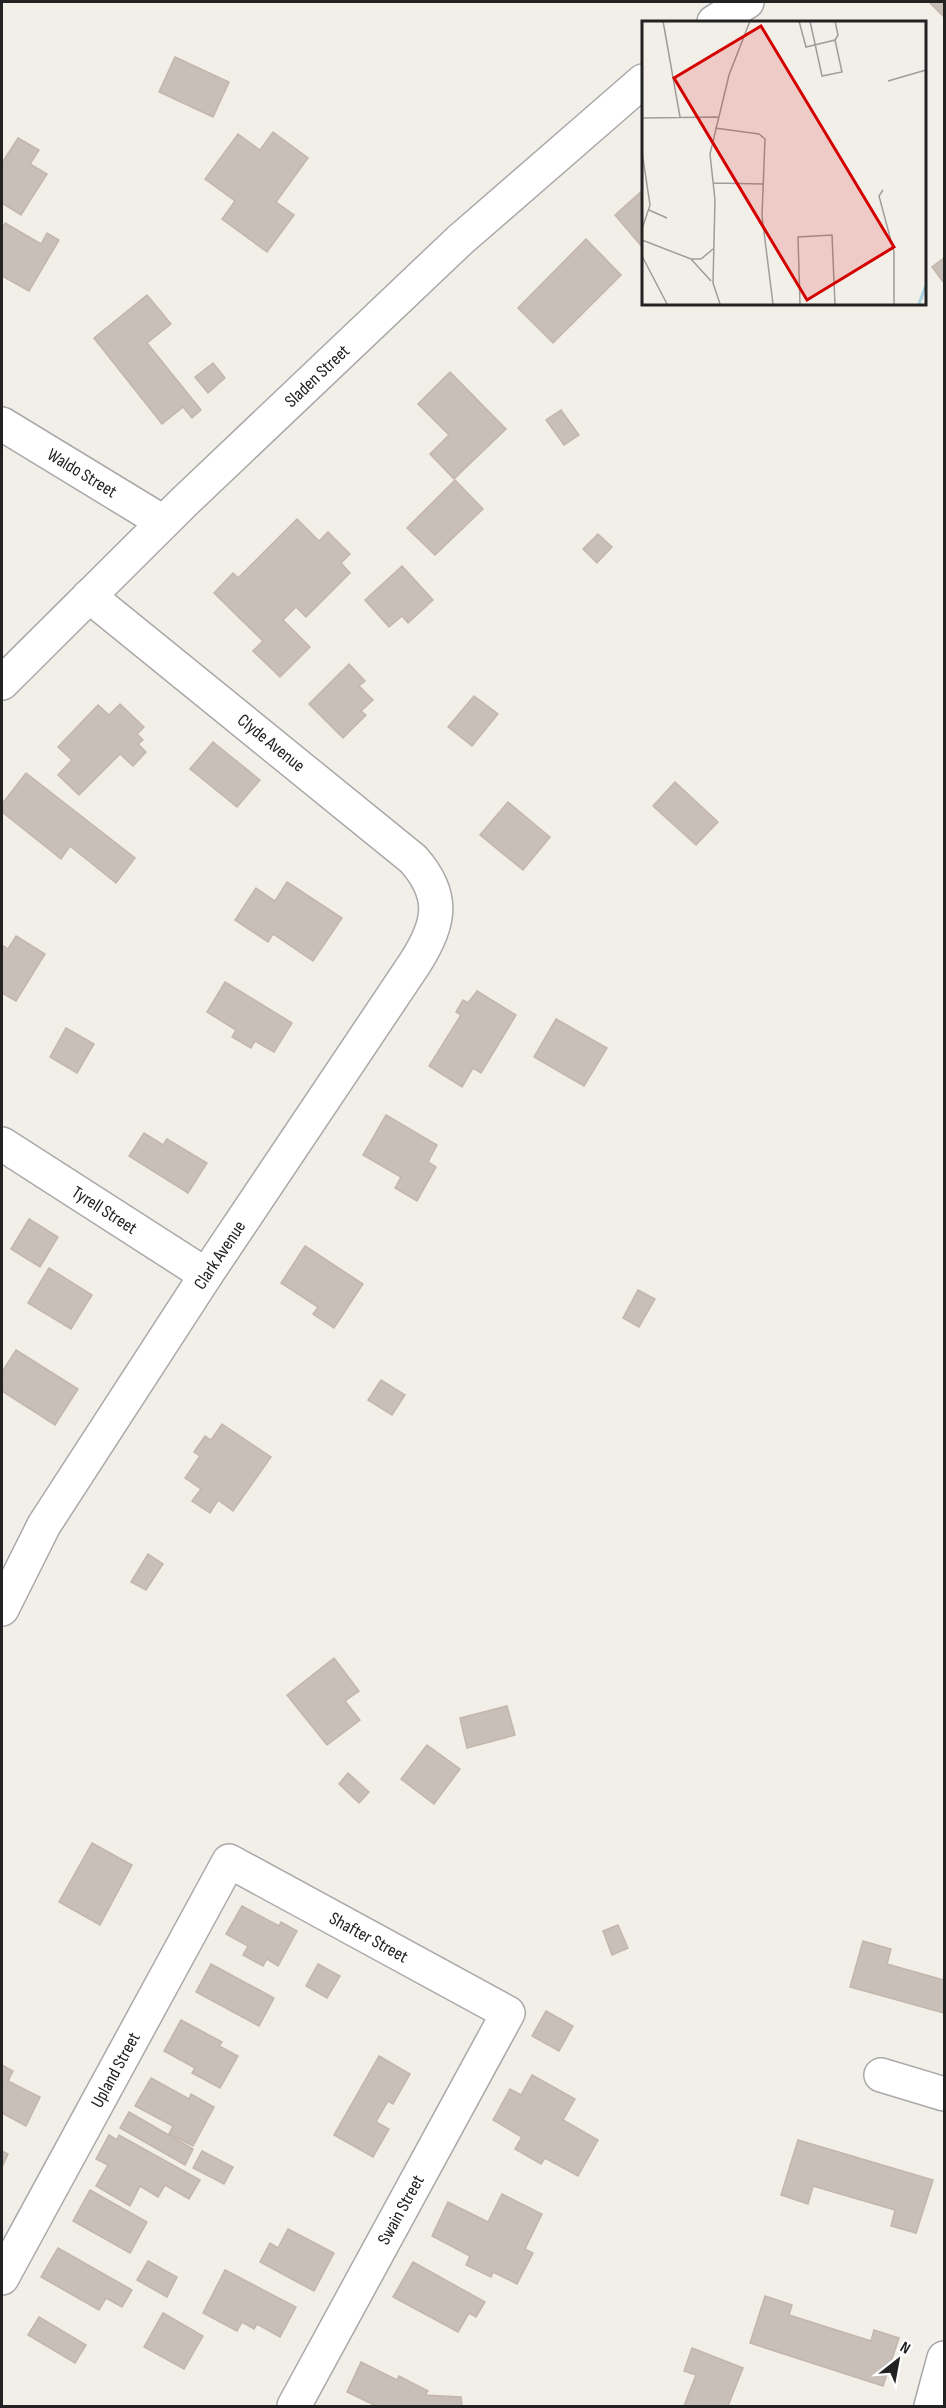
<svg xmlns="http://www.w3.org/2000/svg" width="946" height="2408" font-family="'Sofia Sans Condensed',sans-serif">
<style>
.building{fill:#c7bfb8;stroke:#c4b6ab;stroke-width:1.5}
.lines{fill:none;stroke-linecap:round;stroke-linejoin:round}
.minor-casing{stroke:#a9a9a9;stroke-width:36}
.minor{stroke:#fff;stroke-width:33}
.labels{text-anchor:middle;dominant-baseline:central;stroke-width:5;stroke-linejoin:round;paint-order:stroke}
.street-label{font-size:18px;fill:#222;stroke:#fff}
.inset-river{fill:none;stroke:#aad3df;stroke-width:3}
.inset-road{fill:none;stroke:#9f9d99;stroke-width:1.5}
.view{fill:#d40000;fill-opacity:0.15;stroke:#d40000;stroke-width:3}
.inset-edge{fill:none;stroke:#222;stroke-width:3}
</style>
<rect width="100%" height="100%" fill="#f2efe9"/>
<g class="building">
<path d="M929 2H944V17Z"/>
<path d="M175 57 229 82 213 117 159 92Z"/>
<path d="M273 132 308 158 276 202 294 215 267 252 222 219 235 201 205 179 238 134 260 150Z"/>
<path d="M18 138 39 150 30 164 47 174 21 215 2 203V163Z"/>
<path d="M643 190V248L615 215Z"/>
<path d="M5 223 41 244 47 233 59 240 29 291 2 276V229Z"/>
<path d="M586 239 621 275 553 343 518 308Z"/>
<path d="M944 258V283L932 267Z"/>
<path d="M147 295 171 324 147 343 201 410 192 418 183 407 162 424 94 338Z"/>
<path d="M213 363 225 378 208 393 195 377Z"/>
<path d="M450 372 506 429 454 479 430 454 449 435 418 404Z"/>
<path d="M561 410 579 435 564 445 546 420Z"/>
<path d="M455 480 483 509 435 555 407 528Z"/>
<path d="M297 519 319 541 328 532 350 554 341 563 350 573 306 617 296 607 283 620 310 647 280 677 253 651 263 641 214 593 233 573 238 578Z"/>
<path d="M598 534 612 547 597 563 583 549Z"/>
<path d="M402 566 433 600 408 623 402 616 389 627 365 600Z"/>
<path d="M349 664 365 681 359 686 373 700 361 711 366 715 343 738 309 704Z"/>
<path d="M474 696 498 714 472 746 448 727Z"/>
<path d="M120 704 144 727 137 734 143 740 138 744 146 752 133 766 120 754 79 795 58 775 72 760 58 747 98 705 109 715Z"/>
<path d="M213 742 260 780 237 807 190 769Z"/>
<path d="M26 773 135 858 116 883 70 846 61 859 2 812V804Z"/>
<path d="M675 782 718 822 696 845 653 806Z"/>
<path d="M508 802 550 837 523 870 480 835Z"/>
<path d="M287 882 342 918 313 961 273 934 268 942 235 920 256 888 275 901Z"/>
<path d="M16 936 45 954 16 1001 2 993V945L8 949Z"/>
<path d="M225 982 292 1023 274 1052 255 1041 251 1048 232 1037 236 1030 207 1012Z"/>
<path d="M477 991 516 1015 481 1073 473 1068 462 1087 429 1066 461 1015 456 1012 463 1000 468 1003Z"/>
<path d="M556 1019 607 1048 584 1086 534 1057Z"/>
<path d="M66 1028 94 1044 77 1073 50 1057Z"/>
<path d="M386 1115 437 1145 428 1162 436 1167 417 1201 395 1188 401 1177 363 1155Z"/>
<path d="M144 1133 163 1145 167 1139 207 1163 188 1193 129 1156Z"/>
<path d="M29 1219 58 1237 40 1267 11 1249Z"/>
<path d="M305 1246 363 1284 334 1328 313 1314 318 1307 281 1283Z"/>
<path d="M49 1268 92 1295 71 1329 28 1303Z"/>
<path d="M638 1290 655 1299 639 1327 623 1318Z"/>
<path d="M16 1350 78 1389 55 1425 2 1391V1372Z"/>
<path d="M381 1380 405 1395 392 1415 368 1400Z"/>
<path d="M222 1424 271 1457 233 1511 218 1500 210 1513 192 1501 201 1489 185 1478 200 1456 194 1452 205 1436 211 1440Z"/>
<path d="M148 1554 163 1564 146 1590 131 1582Z"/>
<path d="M334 1658 359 1691 345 1701 360 1720 327 1745 287 1695Z"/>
<path d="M507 1706 515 1735 467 1748 460 1718Z"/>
<path d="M427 1745 460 1769 434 1804 401 1779Z"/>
<path d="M348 1773 369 1792 359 1803 339 1784Z"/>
<path d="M92 1843 132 1865 100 1925 59 1902Z"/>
<path d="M242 1906 279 1926 281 1922 297 1931 278 1966 267 1959 263 1966 243 1955 248 1946 226 1934Z"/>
<path d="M618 1925 628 1948 612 1955 603 1931Z"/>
<path d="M863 1941 891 1949 887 1964 944 1980V2013L850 1987Z"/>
<path d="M211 1964 274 1998 259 2026 196 1992Z"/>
<path d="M318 1964 340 1976 327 1998 306 1986Z"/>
<path d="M546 2011 573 2026 559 2051 532 2036Z"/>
<path d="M181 2020 222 2042 219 2046 238 2056 220 2088 192 2073 195 2068 164 2051Z"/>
<path d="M379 2056 410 2074 393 2104 388 2101 376 2122 389 2129 373 2157 334 2135Z"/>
<path d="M2 2065 13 2071 8 2081 40 2097 26 2126 2 2113Z"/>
<path d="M532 2075 575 2099 563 2120 598 2140 578 2176 545 2158 541 2164 515 2149 522 2137 493 2120 510 2089 521 2095Z"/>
<path d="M151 2078 189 2099 191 2094 214 2107 193 2146 169 2134 173 2126 135 2106Z"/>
<path d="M129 2112 193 2149 185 2165 120 2128Z"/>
<path d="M109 2135 117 2140 119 2135 200 2180 189 2199 165 2185 158 2197 140 2186 130 2206 96 2186 108 2165 96 2159Z"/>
<path d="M798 2140 933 2180 916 2233 891 2226 895 2210 813 2186 808 2204 781 2195Z"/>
<path d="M2 2151 8 2154 2 2167Z"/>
<path d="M202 2151 233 2167 224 2184 193 2168Z"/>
<path d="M90 2190 147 2222 130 2253 73 2221Z"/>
<path d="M502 2194 542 2214 525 2249 533 2253 517 2284 493 2272 491 2277 466 2265 470 2256 432 2236 448 2202 488 2222Z"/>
<path d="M288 2229 334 2253 314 2291 260 2262 270 2243 278 2248Z"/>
<path d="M58 2248 132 2290 122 2307 106 2298 99 2310 41 2277Z"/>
<path d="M148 2261 177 2277 167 2297 137 2280Z"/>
<path d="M413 2262 485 2302 476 2317 469 2313 458 2332 393 2297Z"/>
<path d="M225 2270 296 2307 280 2337 257 2324 254 2329 242 2322 237 2331 203 2313Z"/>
<path d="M765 2296 792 2305 789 2315 871 2341 874 2330 899 2338 883 2386 750 2343Z"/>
<path d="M163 2313 203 2336 184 2369 144 2347Z"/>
<path d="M39 2317 86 2345 75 2363 28 2335Z"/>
<path d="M692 2348 743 2368 728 2406H684L696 2375 684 2371Z"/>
<path d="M361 2362 397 2380 399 2376 428 2391 425 2395 461 2397 462 2406H376L347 2392Z"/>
</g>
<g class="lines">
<g class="minor-casing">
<g id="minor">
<path d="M714 22 747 2"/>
<path id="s1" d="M2 424 163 522"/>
<path id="s2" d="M2 683 183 503 460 240 643 81"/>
<path id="s3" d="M2 1144 206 1275"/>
<path id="s4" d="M2 1609 44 1525 206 1275 415 963C440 924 446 896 413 859L89 596"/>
<path d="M881 2075 944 2094"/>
<path id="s5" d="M2 2278 229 1861 508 2013 294 2406"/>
<path d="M931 2406 944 2358"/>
</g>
</g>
<use href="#minor" class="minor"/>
</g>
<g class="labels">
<g class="street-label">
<text stroke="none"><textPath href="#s2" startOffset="440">Sladen Street</textPath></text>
<text stroke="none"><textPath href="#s1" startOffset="94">Waldo Street</textPath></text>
<text transform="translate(271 743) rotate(39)">Clyde Avenue</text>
<text stroke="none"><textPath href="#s3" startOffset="122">Tyrell Street</textPath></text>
<text stroke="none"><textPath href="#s4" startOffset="416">Clark Avenue</textPath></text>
<text stroke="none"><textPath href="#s5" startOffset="634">Shafter Street</textPath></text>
<text stroke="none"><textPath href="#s5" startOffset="237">Upland Street</textPath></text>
<text transform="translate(401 2210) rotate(-61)">Swain Street</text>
</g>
</g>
<g transform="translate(642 21)">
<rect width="284" height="284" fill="#f2efe9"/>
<path class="inset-river" d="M277 283 284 264"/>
<path class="inset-road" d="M21 0 38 96M157 0 164 26 193 19 196 14 193 0M168 0 180 55 200 51 193 19M246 60 284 49M0 97 76 96M73 107 117 113 123 118 120 195 131 283M0 131 8 184 0 208M71 162 121 163M241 169 237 175 252 231V283M7 189 25 197M0 219 49 238H59L71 228M0 235 25 283M49 238 69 260M78 283 71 262 73 179 68 133 87 54 108 0M158 283 156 216 190 214 193 283"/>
<path class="view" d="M119 5 252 226 165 279 32 57Z"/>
<rect width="284" height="284" class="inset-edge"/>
</g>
<rect width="946" height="2408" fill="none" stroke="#222222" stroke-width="6"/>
<g transform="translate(898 2360) rotate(31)" stroke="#ffffff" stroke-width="4.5" paint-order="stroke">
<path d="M0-4.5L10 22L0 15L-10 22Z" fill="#222222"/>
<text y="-9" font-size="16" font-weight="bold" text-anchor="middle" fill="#222222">N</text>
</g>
</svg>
